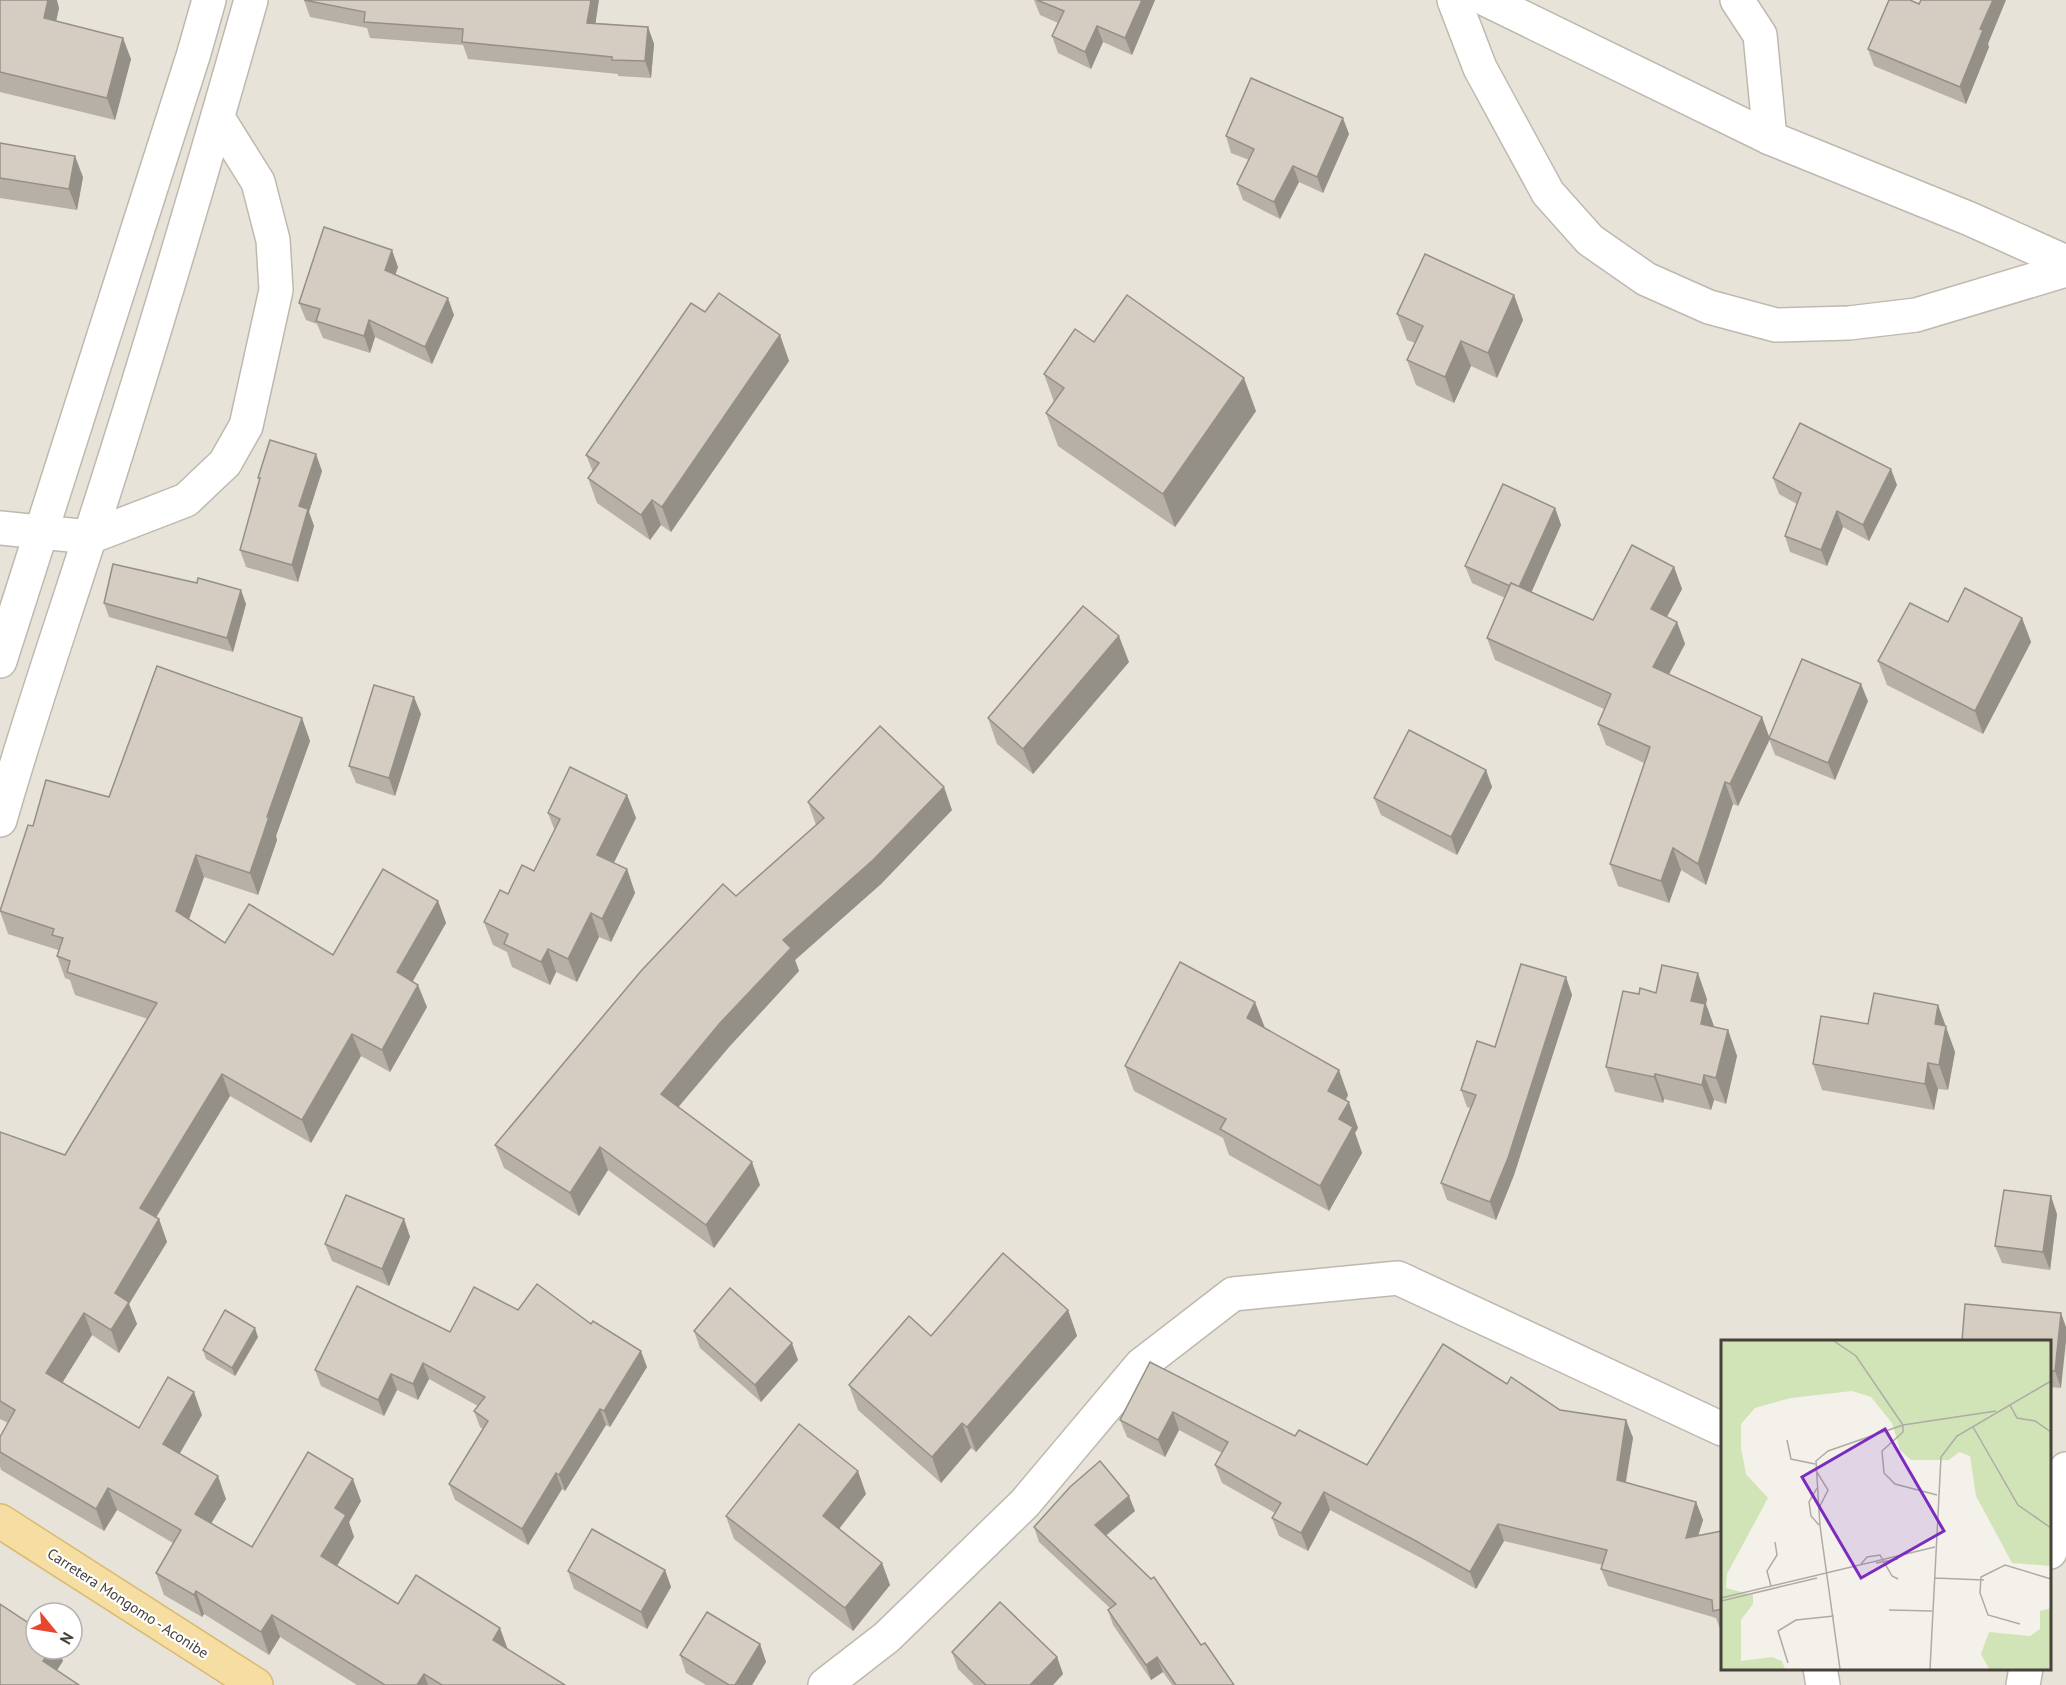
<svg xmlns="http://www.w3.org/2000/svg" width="2066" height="1685" font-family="'PT Sans',sans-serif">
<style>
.residential{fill:#e7e3d9;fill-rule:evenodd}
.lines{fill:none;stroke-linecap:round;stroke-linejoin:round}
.minor-casing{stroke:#bfb8ae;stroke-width:36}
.major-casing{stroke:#dbba72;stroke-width:36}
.minor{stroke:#fff;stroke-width:33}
.major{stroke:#f6dda1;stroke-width:33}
.wall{fill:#b7b0a6}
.shaded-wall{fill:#959087}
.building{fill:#d5cdc1;stroke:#959087;stroke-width:1.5}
.labels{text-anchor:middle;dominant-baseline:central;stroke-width:4.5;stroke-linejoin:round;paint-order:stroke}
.street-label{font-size:15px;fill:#474239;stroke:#fff}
.inset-road{fill:none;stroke:#afaba4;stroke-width:1.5}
.view{fill:#7b2cbf;fill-opacity:0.15;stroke:#7b2cbf;stroke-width:3}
.inset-edge{fill:none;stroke:#474239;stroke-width:3}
</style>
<rect width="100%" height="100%" fill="#f4f1eb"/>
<path class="residential" d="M0 0H2066V1685H0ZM1722 1342H2050V1668H1722ZM36 1613H72V1649H36Z"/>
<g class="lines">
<g class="minor-casing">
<g id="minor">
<path d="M1454 0 1480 68 1548 193 1590 240 1646 279 1709 307 1776 325 1849 323 1916 315 2066 270"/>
<path d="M1487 0 1770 138 1970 219 2066 262"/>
<path d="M1737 0 1760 35 1770 138"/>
<path d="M0 528 90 537 186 500 225 463 246 426 276 290 273 240 258 182 218 118"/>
<path d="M0 661 194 53 209 0"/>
<path d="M0 820C27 725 59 633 89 539 147 360 200 180 251 0"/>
<path d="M2050 1552 2066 1469"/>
<path d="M1820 1668 1823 1685"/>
<path d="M825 1685 887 1637 1025 1503 1141 1365 1233 1294 1398 1278 1722 1429"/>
<path d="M2023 1685 2026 1668"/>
</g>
</g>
<g class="major-casing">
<path id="major" d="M0 1521 256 1685"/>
</g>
<use href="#minor" class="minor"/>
<use href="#major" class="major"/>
</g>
<g class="wall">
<path d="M0 0 59 8 56 21 131 59 115 120 0 92Z"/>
<path d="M304 0 648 27 654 44 651 78 618 76V74L468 59 463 45 370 38 367 28 310 17Z"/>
<path d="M1034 0H1155L1132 55 1103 42 1091 69 1058 53 1052 36 1058 23 1040 15Z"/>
<path d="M1919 4 1988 44 1989 47 1966 104 1874 66 1868 49Z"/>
<path d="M1349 134 1323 193 1299 182 1280 219 1243 200 1237 184 1249 160 1231 153 1226 136Z"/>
<path d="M0 143 83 177 77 210 0 198Z"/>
<path d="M398 267 395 274 454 315 432 364 375 337 370 353 323 338 317 324 306 320 299 303Z"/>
<path d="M1514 295 1523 320 1497 378 1471 366 1454 403 1416 385 1407 360 1415 343 1407 340 1397 314Z"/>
<path d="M705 312 780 335 789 361 671 532 661 525 650 540 597 503 588 478 593 472 586 455Z"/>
<path d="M1094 342 1256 411 1175 527 1058 446 1046 413 1054 402 1044 374Z"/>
<path d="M322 471 309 512 314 526 298 582 246 567 240 550 260 481 258 478Z"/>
<path d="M1773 478 1897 485 1869 541 1843 527 1827 566 1790 552 1785 536 1797 504 1779 494Z"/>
<path d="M1555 508 1561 525 1531 592 1593 620 1674 567 1682 589 1667 617 1677 622 1685 644 1669 674 1762 717 1769 738 1868 701 1835 780 1775 755 1769 739 1738 806 1733 804 1706 885 1681 870 1669 903 1618 886 1610 864 1644 763 1606 745 1598 724 1604 709 1495 660 1487 638 1505 598 1472 583 1465 566Z"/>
<path d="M104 603 246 604 233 652 109 617Z"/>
<path d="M2022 618 2031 642 1983 734 1887 685 1878 661 1948 622Z"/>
<path d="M1129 662 1033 774 997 744 988 718Z"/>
<path d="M421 714 395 796 356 783 349 766Z"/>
<path d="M302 718 310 741 276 836 277 840 258 895 204 877 189 919 225 943 333 955 438 901 446 923 412 981 427 1007 390 1072 361 1056 311 1143 230 1096 156 1218 159 1219 167 1242 129 1304 137 1324 119 1353 92 1335 62 1383 139 1428 202 1415 179 1454 226 1499 211 1523 252 1547 361 1501 349 1522 354 1537 337 1566 398 1604 508 1650 565 1685H357L280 1637 269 1655 204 1614 202 1617 164 1595 156 1573 173 1543 117 1510 104 1531 1 1470 0 1466V1437L8 1423 0 1419V1132L65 1155 148 1019 75 995 70 980 65 978 57 956 58 952V950L8 934 0 911 33 826 109 797Z"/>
<path d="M1486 770 1492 787 1457 855 1381 815 1374 798Z"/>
<path d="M627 795 636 818 614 863 627 869 635 893 611 942 599 937 577 982 556 972 550 985 512 967 507 952 493 945 484 922 508 894 534 871 555 831 548 813Z"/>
<path d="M808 802 952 810 881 884 795 960 799 971 729 1047 678 1107 760 1185 714 1248 608 1170 579 1216 504 1168 495 1145 736 896 816 825Z"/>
<path d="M1566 977 1572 995 1514 1175 1496 1220 1447 1200 1441 1183 1470 1108 1467 1107 1461 1090 1495 1047Z"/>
<path d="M1656 993 1707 999 1706 1004 1714 1027 1728 1030 1737 1056 1726 1104 1714 1100 1711 1110 1664 1099 1663 1103 1615 1092 1606 1067 1639 994Z"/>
<path d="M1938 1005 1955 1052 1948 1090 1938 1089 1934 1110 1822 1090 1813 1064 1868 1024Z"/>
<path d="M1264 1028 1348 1095 1346 1101 1358 1128 1355 1133 1362 1153 1329 1211 1229 1155 1223 1138 1134 1091 1125 1066Z"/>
<path d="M2057 1214 2050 1270 2002 1263 1995 1246Z"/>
<path d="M404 1219 410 1237 389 1286 332 1261 325 1244Z"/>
<path d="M518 1310 647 1367 610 1427 606 1425 565 1491 562 1489 528 1545 455 1500 449 1484 483 1429 480 1427 474 1411 478 1406 429 1379 418 1400 397 1390 384 1416 321 1386 315 1370 450 1332Z"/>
<path d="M1068 1310 1077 1336 976 1452 971 1448 941 1483 858 1410 849 1385 931 1336Z"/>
<path d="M2061 1313V1388L2049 1387V1341Z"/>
<path d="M694 1331 798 1360 761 1402 700 1348Z"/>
<path d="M258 1337 235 1376 206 1359 203 1350Z"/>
<path d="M1150 1362 1295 1436 1367 1465 1507 1384 1560 1410 1626 1420 1633 1438 1626 1482 1696 1502 1703 1520 1698 1536 1722 1531V1628L1720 1629 1716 1618 1608 1586 1601 1569 1603 1565 1504 1541 1476 1589 1423 1559 1330 1510 1308 1551 1279 1536 1272 1518 1275 1513 1222 1483 1215 1465 1222 1453 1179 1430 1165 1457 1127 1437 1120 1420Z"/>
<path d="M866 1494 839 1529 882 1563 890 1585 853 1631 734 1539 726 1516Z"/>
<path d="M1135 1511 1106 1536 1201 1645 1234 1685H1172L1163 1672 1151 1680 1113 1625 1108 1610 1110 1608 1039 1542 1034 1527Z"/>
<path d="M665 1570 671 1587 647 1629 574 1589 568 1571Z"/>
<path d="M760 1644 766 1662 752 1685H706L686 1673 680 1655Z"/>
<path d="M952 1652 1057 1657 1063 1674 1053 1685H974L958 1669Z"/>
</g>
<g class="shaded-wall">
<path d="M48 0H57L59 8 52 40 44 18Z"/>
<path d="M591 0H599L593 40 587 23Z"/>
<path d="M1142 0H1155L1132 55 1125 38Z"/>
<path d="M1993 0H2006L1988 44 1989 47 1966 104 1960 87 1980 29Z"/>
<path d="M1097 26 1103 42 1091 69 1085 52Z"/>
<path d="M648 27 654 44 651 78 645 61Z"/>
<path d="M123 38 131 59 115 120 107 98Z"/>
<path d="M1343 118 1349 134 1323 193 1317 177Z"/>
<path d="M75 156 83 177 77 210 69 189Z"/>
<path d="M1293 166 1299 182 1280 219 1274 202Z"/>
<path d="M392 250 398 267 391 287 385 270Z"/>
<path d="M1514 295 1523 320 1497 378 1488 353Z"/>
<path d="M448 298 454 315 432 364 425 347Z"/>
<path d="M369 320 375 337 370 353 364 336Z"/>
<path d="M780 335 789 361 671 532 662 507Z"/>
<path d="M1461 341 1471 366 1454 403 1445 377Z"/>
<path d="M1244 378 1256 411 1175 527 1163 494Z"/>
<path d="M316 454 322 471 309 512 314 526 298 582 292 565 299 506Z"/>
<path d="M1891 469 1897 485 1869 541 1863 525Z"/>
<path d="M652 500 661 525 650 540 641 515Z"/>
<path d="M1555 508 1561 525 1525 607 1518 590Z"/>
<path d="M1837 511 1843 527 1827 566 1821 550Z"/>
<path d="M1674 567 1682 589 1659 631 1651 609Z"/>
<path d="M241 590 246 604 233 652 227 638Z"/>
<path d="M2022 618 2031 642 1983 734 1975 711Z"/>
<path d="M1677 622 1685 644 1661 689 1653 667Z"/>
<path d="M1119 636 1129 662 1033 774 1023 749Z"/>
<path d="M1861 684 1868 701 1835 780 1828 763Z"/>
<path d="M414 697 421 714 395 796 389 778Z"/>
<path d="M1762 717 1770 739 1738 806 1730 784Z"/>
<path d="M302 718 310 741 276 836 277 840 258 895 250 873 267 817Z"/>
<path d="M1486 770 1492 787 1457 855 1451 837Z"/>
<path d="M1725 782 1733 804 1706 885 1698 864Z"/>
<path d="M944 787 952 810 881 884 795 960 799 971 729 1047 670 1117 661 1094 783 940Z"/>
<path d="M627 795 636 818 606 878 597 855Z"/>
<path d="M1673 848 1681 870 1669 903 1661 881Z"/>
<path d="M196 855 204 877 184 933 176 911Z"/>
<path d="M627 869 635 893 611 942 602 919Z"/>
<path d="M438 901 446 923 405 995 397 972Z"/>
<path d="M591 913 599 937 577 982 568 959Z"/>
<path d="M548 949 556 972 550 985 541 962Z"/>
<path d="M1698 973 1707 999 1706 1004 1715 1029 1710 1050 1691 1001Z"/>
<path d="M1566 977 1572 995 1514 1175 1496 1220 1490 1202Z"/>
<path d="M418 985 427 1007 390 1072 382 1050Z"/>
<path d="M1255 1002 1265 1028 1247 1018Z"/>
<path d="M1938 1005 1955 1052 1948 1090 1939 1065 1935 1024Z"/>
<path d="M1728 1030 1737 1056 1726 1104 1716 1078Z"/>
<path d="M352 1034 361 1056 311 1143 302 1120Z"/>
<path d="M1928 1063 1938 1089 1934 1110 1925 1084Z"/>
<path d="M1339 1070 1348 1095 1337 1116 1328 1091Z"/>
<path d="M222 1074 230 1096 148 1230 140 1208Z"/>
<path d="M1655 1074 1664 1099 1663 1103 1654 1077Z"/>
<path d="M1704 1075 1714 1100 1711 1110 1702 1085Z"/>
<path d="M1349 1102 1358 1128 1355 1133 1362 1153 1329 1211 1320 1186 1339 1119Z"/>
<path d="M600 1147 608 1170 579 1216 570 1193Z"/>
<path d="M752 1162 760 1185 714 1248 706 1225Z"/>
<path d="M2051 1196 2057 1214 2050 1270 2043 1252Z"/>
<path d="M159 1219 167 1242 129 1304 137 1324 119 1353 111 1330 115 1293Z"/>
<path d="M404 1219 410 1237 389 1286 382 1269Z"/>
<path d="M1068 1310 1077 1336 976 1452 967 1427Z"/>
<path d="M84 1313 92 1335 54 1396 46 1373Z"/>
<path d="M2061 1313 2066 1327V1341L2061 1388 2055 1371Z"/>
<path d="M255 1328 258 1337 235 1376 232 1368Z"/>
<path d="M792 1343 798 1360 761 1402 755 1385Z"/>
<path d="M641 1351 647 1367 610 1427 604 1411Z"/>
<path d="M423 1363 429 1379 418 1400 413 1384Z"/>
<path d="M391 1374 397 1390 384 1416 378 1400Z"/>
<path d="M194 1392 202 1415 172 1467 163 1444Z"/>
<path d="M600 1409 606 1425 565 1491 559 1475Z"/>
<path d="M1173 1412 1179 1430 1165 1457 1158 1440Z"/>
<path d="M1626 1420 1633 1438 1623 1497 1617 1480Z"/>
<path d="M962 1423 971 1448 941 1483 932 1457Z"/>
<path d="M858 1471 866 1494 831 1539 823 1516Z"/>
<path d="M556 1473 562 1489 528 1545 522 1529Z"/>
<path d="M218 1476 226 1499 203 1537 195 1514Z"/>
<path d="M353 1479 361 1501 349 1522 354 1537 329 1579 321 1556 335 1508Z"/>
<path d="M108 1488 117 1510 104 1531 96 1509Z"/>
<path d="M1324 1492 1330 1510 1308 1551 1301 1533Z"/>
<path d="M1129 1496 1135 1511 1100 1540 1095 1525Z"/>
<path d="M1696 1502 1703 1520 1692 1556 1686 1538Z"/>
<path d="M1498 1524 1504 1541 1476 1589 1470 1572Z"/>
<path d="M882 1563 890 1585 853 1631 845 1608Z"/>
<path d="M665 1570 671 1587 647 1629 641 1612Z"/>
<path d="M196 1591 204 1614 202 1617 194 1595Z"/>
<path d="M272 1615 280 1637 269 1655 261 1632Z"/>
<path d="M500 1628 508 1650 493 1640Z"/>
<path d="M760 1644 766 1662 752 1685H735Z"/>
<path d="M51 1649H59L63 1661 50 1681 43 1661Z"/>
<path d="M1057 1657 1063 1674 1053 1685H1030Z"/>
<path d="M1157 1657 1163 1672 1151 1680 1146 1665Z"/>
<path d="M424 1674 428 1685H417Z"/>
</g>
<g class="building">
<path d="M0 0H48L44 18 123 38 107 98 0 72Z"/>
<path d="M304 0H591L587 23 648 27 645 61 612 60V57L462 42 463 29 364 22 365 12Z"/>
<path d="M1037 0H1142L1125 38 1097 26 1085 52 1052 36 1064 11Z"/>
<path d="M1889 0H1910L1919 4 1921 0H1993L1980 29 1983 30 1960 87 1868 49Z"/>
<path d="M1251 78 1343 118 1317 177 1293 166 1274 202 1237 184 1254 149 1226 136Z"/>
<path d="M0 143 75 156 69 189 0 178Z"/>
<path d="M324 227 392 250 385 270 448 298 425 347 369 320 364 336 316 321 320 309 299 303Z"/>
<path d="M1425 254 1514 295 1488 353 1461 341 1445 377 1407 360 1423 326 1397 314Z"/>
<path d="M719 293 780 335 662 507 652 500 641 515 588 478 599 463 586 455 691 303 705 312Z"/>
<path d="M1127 295 1244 378 1163 494 1046 413 1064 388 1044 374 1075 329 1094 342Z"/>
<path d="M1800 423 1891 469 1863 525 1837 511 1821 550 1785 536 1801 493 1773 478Z"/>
<path d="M270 440 316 454 299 506 308 509 292 565 240 550 260 478H258Z"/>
<path d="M1503 484 1555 508 1519 587 1511 583 1510 586 1465 566Z"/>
<path d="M1632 545 1674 567 1651 609 1677 622 1653 667 1762 717 1730 784 1725 782 1698 864 1673 848 1661 881 1610 864 1650 747 1598 724 1611 694 1487 638 1511 583 1593 620Z"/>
<path d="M113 564 197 583 198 578 241 590 227 638 104 603Z"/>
<path d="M1965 588 2022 618 1975 711 1878 661 1910 603 1948 622Z"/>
<path d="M1083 606 1119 636 1023 749 988 718Z"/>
<path d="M1802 659 1861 684 1828 763 1769 738Z"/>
<path d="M157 666 302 718 267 817H269L250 873 196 855 176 911 225 943 249 904 333 955 383 869 438 901 397 972 418 985 382 1050 352 1034 302 1120 222 1074 140 1208 159 1219 115 1293 129 1302 111 1330 84 1313 46 1373 139 1428 168 1377 194 1392 163 1444 218 1476 195 1514 252 1547 308 1452 353 1479 335 1508 346 1515 321 1556 398 1604 416 1575 500 1628 493 1640 565 1685H442L424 1674 417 1685H385L272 1615 261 1632 196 1591 194 1595 156 1573 181 1530 108 1488 96 1509 0 1452V1437L15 1410 0 1401V1132L65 1155 157 1003 67 972 70 961 57 956 63 938 52 935 54 929 0 911 28 825 33 826 46 780 109 797Z"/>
<path d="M374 685 414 697 389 778 349 766Z"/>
<path d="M880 726 944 787 873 860 783 940 791 948 720 1023 661 1094 752 1162 706 1225 600 1147 570 1193 495 1145 641 971 723 884 736 896 824 818 808 802Z"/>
<path d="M1409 730 1486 770 1451 837 1374 798Z"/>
<path d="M570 767 627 795 597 855 627 869 602 919 591 913 568 959 548 949 541 962 504 944 508 934 484 922 500 890 508 894 522 865 534 871 560 819 548 813Z"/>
<path d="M1180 962 1255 1002 1247 1018 1339 1070 1328 1091 1349 1102 1339 1119 1353 1127 1320 1186 1220 1129 1226 1119 1125 1066Z"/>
<path d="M1521 964 1566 977 1508 1158 1490 1202 1441 1183 1476 1095 1461 1090 1477 1041 1495 1047Z"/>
<path d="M1662 965 1698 973 1691 1001 1705 1004 1701 1024 1728 1030 1716 1078 1704 1075 1702 1085 1655 1074 1654 1077 1606 1067 1623 991 1639 994 1640 988 1656 993Z"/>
<path d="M1874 993 1938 1005 1935 1024 1946 1026 1939 1065 1928 1063 1925 1084 1813 1064 1821 1016 1868 1024Z"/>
<path d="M2004 1190 2051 1196 2043 1252 1995 1246Z"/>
<path d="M346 1195 404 1219 382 1269 325 1244Z"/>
<path d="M1003 1253 1068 1310 967 1427 962 1423 932 1457 849 1385 909 1316 931 1336Z"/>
<path d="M537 1284 591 1324 593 1321 641 1351 604 1411 600 1409 559 1475 556 1473 522 1529 449 1484 488 1421 474 1411 485 1397 423 1363 413 1384 391 1374 378 1400 315 1370 357 1286 450 1332 474 1287 518 1310Z"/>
<path d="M730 1288 792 1343 755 1385 694 1331Z"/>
<path d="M1965 1304 2061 1313 2055 1371H2049V1341H1962Z"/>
<path d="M225 1310 255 1328 232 1368 203 1350Z"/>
<path d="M1443 1344 1507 1384 1511 1377 1560 1410 1626 1420 1617 1480 1696 1502 1686 1538 1722 1531V1609L1713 1611 1712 1600 1601 1569 1607 1550 1498 1524 1470 1572 1416 1541 1324 1492 1301 1533 1272 1518 1281 1503 1215 1465 1228 1442 1173 1412 1158 1440 1120 1420 1150 1362 1295 1436 1299 1430 1367 1465Z"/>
<path d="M799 1424 858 1471 823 1516 882 1563 845 1608 726 1516Z"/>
<path d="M1100 1461 1129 1496 1095 1525 1151 1579 1154 1577 1201 1645 1205 1643 1234 1685H1176L1157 1657 1146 1665 1108 1610 1116 1604 1034 1527 1070 1487Z"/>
<path d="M592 1529 665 1570 641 1612 568 1571Z"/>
<path d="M1000 1602 1057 1657 1030 1685H986L952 1652Z"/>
<path d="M0 1604 36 1628V1649H51L43 1661 79 1685H0Z"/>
<path d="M707 1612 760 1644 735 1685H729L680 1655Z"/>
</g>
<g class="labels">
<g class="street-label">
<text transform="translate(128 1603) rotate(33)">Carretera Mongomo - Aconibe</text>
</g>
</g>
<g transform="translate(1721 1340)">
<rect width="330" height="330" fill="#f4f1eb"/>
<path d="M0 1H330V226L291 223 255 156 249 116 238 112 228 120H190L179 110 171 83 150 57 131 51 70 58 34 68 20 84V108L25 134 47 158 6 234 5 248 32 255V264L20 280V321L51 317 61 321 64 329H0ZM330 268V329H268L260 314 268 292 309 296 319 289V271Z" fill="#d1e4b7"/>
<path class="inset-road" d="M113 1 135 16 182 85V92L161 111 163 133 174 144 216 155M289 65 296 78 314 81 330 92M252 87 297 165 330 188M66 100 70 119 94 124M94 129 107 150 98 168M96 148 88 162 90 176 98 185M155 223 177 219M140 224 146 217 159 215 171 236 177 239M213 238 263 240M50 246 46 231 56 215 54 202M0 258 214 207M0 261 96 238M168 270 211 271M299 284 267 275 259 253 260 237 284 225 330 239M67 323 57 291 75 280 113 276M119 329 99 186 95 121 107 111 182 85 275 71M209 329 220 117 236 96 330 41"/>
<path class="view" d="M164 89 223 191 140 238 81 137Z"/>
<rect width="330" height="330" class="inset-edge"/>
</g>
<g transform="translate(54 1631) rotate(120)"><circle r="28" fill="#ffffff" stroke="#b5b3b0" stroke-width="1.5"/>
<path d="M0-4.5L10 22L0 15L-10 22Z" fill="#e9472d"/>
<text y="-9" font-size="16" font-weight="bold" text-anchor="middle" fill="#474239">N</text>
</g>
</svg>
